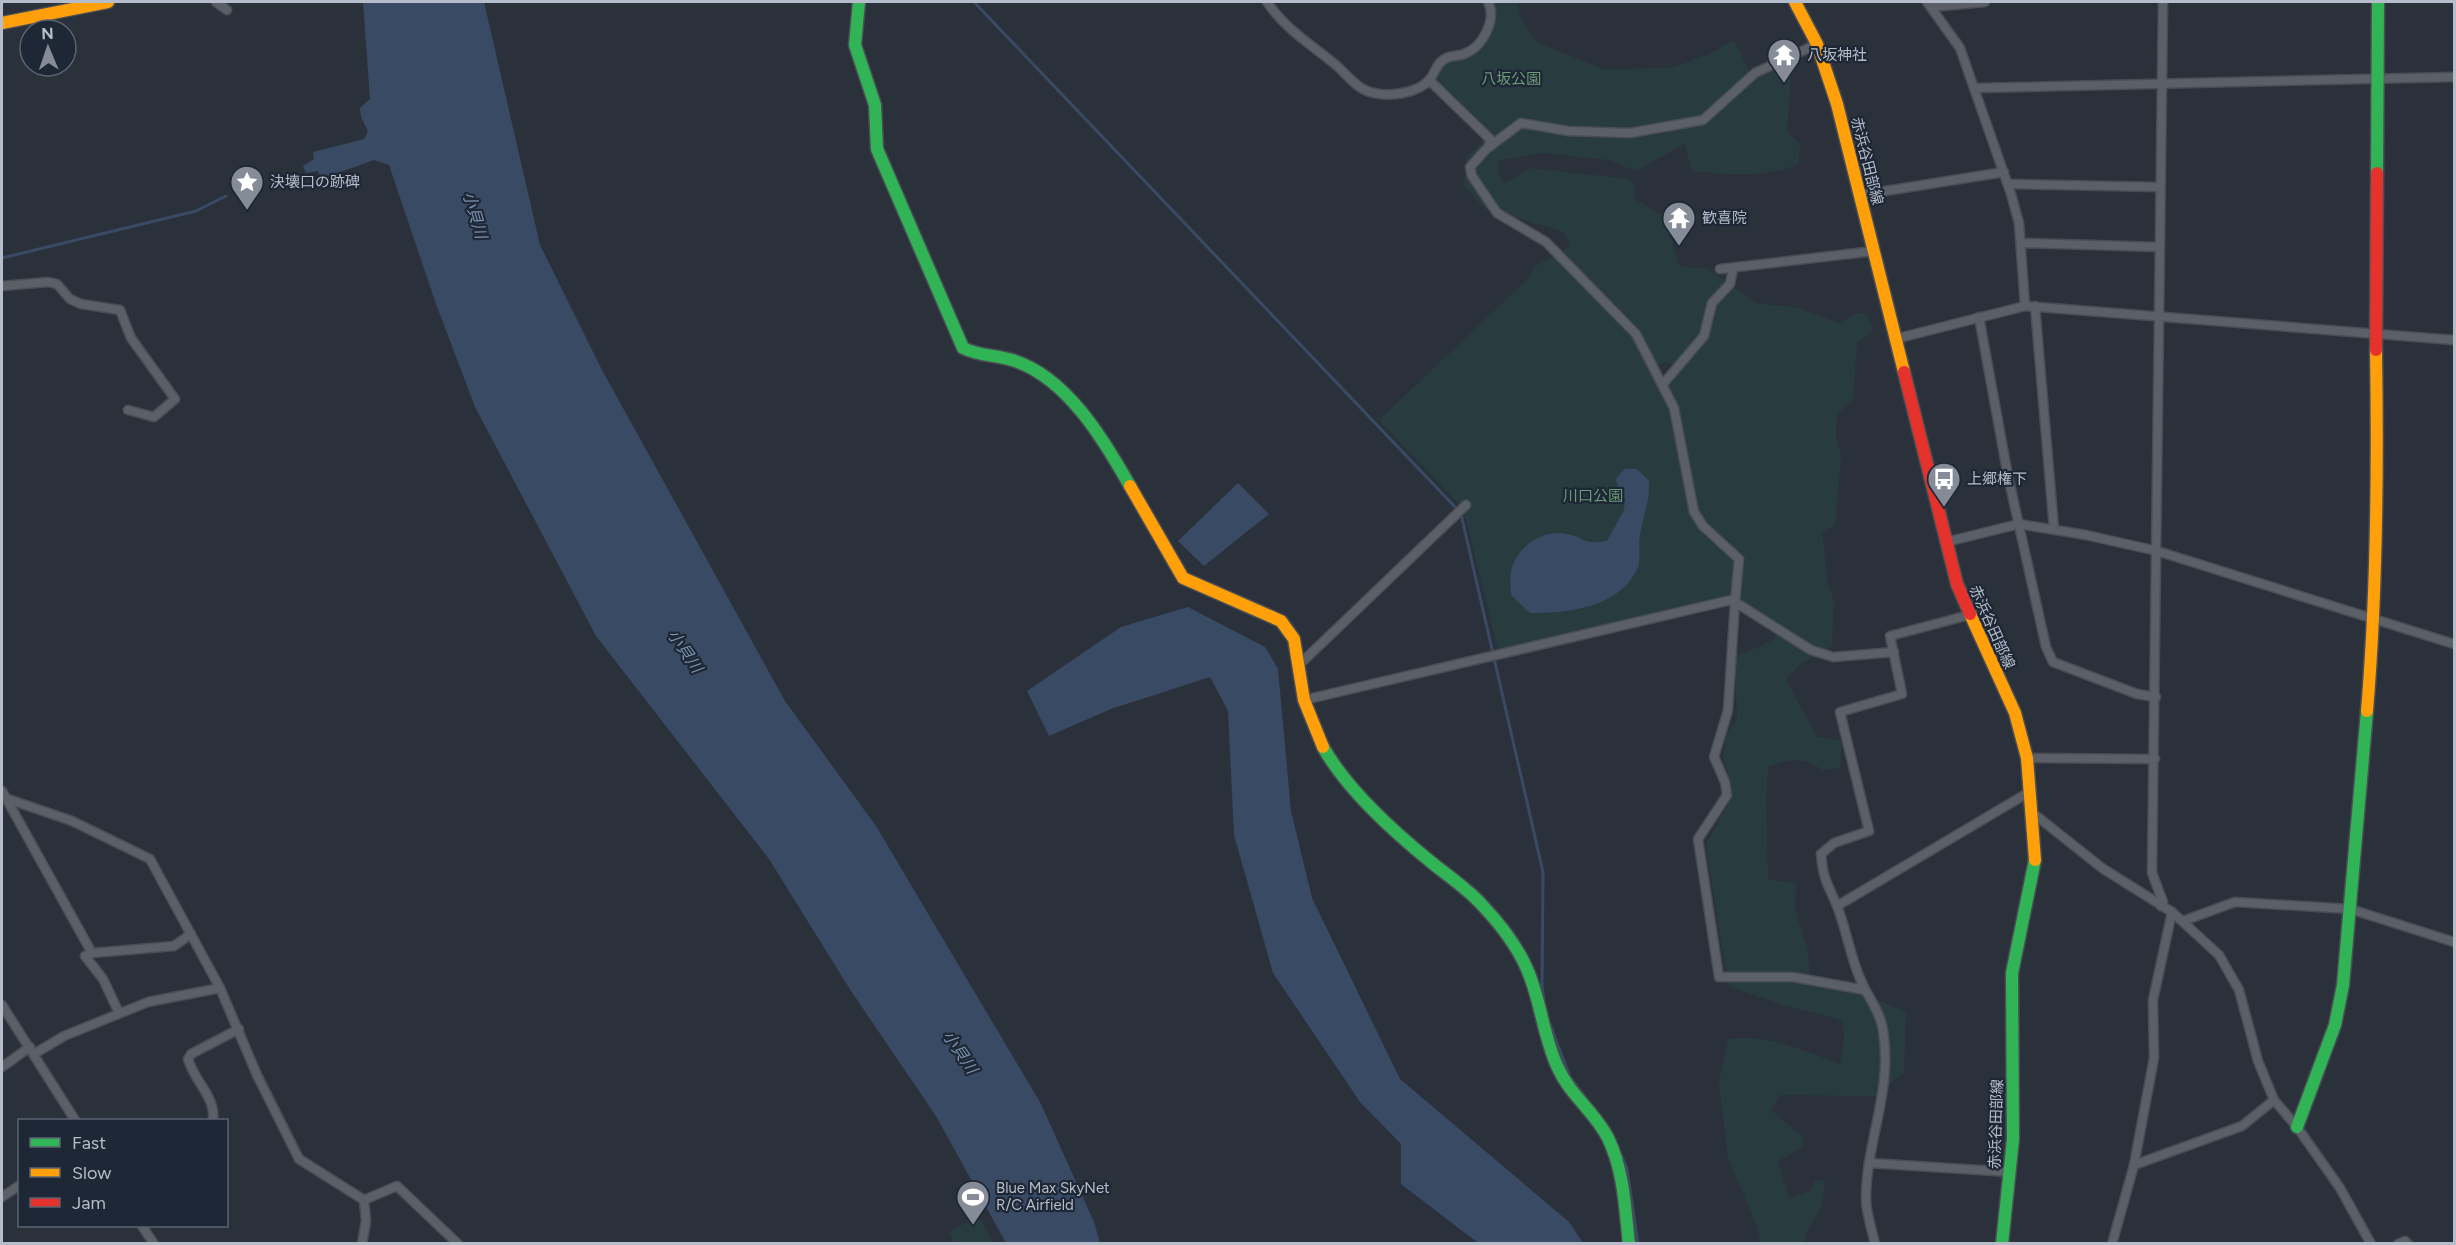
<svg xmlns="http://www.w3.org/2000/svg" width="2456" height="1245" font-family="Figtree,'Noto Sans JP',sans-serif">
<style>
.green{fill:#283c3f;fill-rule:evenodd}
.water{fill:#394a65}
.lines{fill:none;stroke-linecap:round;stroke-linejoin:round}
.stream{stroke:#394a65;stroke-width:3}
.street-casing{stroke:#494d54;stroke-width:11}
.fast-casing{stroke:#494d54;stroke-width:15}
.slow-casing{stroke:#494d54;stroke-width:15}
.jam-casing{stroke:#494d54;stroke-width:15}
.street{stroke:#5b5f67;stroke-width:8}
.fast{stroke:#30b455;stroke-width:12}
.slow{stroke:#ff9f0a;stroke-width:12}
.jam{stroke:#e5322d;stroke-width:12}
.labels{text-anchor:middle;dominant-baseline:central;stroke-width:4.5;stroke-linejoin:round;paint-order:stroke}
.poi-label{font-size:15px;fill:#b5bdca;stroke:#1e2735;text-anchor:start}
.park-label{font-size:15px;fill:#6c9b77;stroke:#1e2735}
.street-label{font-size:15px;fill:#b5bdca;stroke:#1e2735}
.water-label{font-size:16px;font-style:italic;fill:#7c93b2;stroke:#1e2735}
</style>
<rect width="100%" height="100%" fill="#2b313a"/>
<g class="green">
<path d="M1494 2H1517L1521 19 1538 43 1604 69 1671 68 1710 54 1734 40 1752 76 1792 64 1787 132 1800 144 1798 164C1765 178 1726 175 1692 171L1685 144 1635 171 1609 160 1543 153 1498 161V171L1504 184 1531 168 1628 179 1635 185 1634 199 1663 216 1680 267 1707 268 1756 303 1798 308 1839 323 1858 313 1868 315 1873 330 1857 343 1853 400 1837 415 1836 434 1841 457 1835 524 1822 533 1828 584 1834 601 1832 646 1802 663 1786 679 1817 737 1842 741 1840 768 1822 770C1805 756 1788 759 1768 767L1766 797 1768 879 1796 883 1795 910 1807 949 1811 986 1862 994 1906 1012 1904 1072 1876 1096 1780 1095 1771 1110 1803 1137 1802 1148 1778 1161 1789 1198 1811 1191 1815 1180 1825 1181 1822 1206 1806 1233 1805 1243H1760L1758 1229 1728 1158 1719 1082 1728 1039C1767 1034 1804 1051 1840 1064L1844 1039 1842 1020 1784 1005 1728 986 1706 845 1732 796 1731 781 1723 758 1726 734 1737 721 1735 656 1762 646 1775 638 1776 627 1735 597 1498 649 1463 508 1379 420 1529 278 1534 267 1571 246 1564 232 1484 208 1464 185 1466 158 1487 137 1429 80C1433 74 1436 65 1442 61 1470 44 1500 47 1494 2ZM1668 363 1681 366 1667 389 1653 366Z"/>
<path d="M973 1219 982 1221 993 1243H953L949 1232Z"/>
</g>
<g class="water">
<path d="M363 2H484L540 245 602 370 785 701 876 826 1041 1104 1094 1222 1100 1243H1006L936 1116 851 991 769 859 596 636 475 407 436 304 389 165 374 160 321 179 318 171 306 173 303 166 314 159 313 152 364 139 368 131 361 117 360 108 370 99Z"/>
<path d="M1624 469H1637L1649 481C1650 501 1643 516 1640 535 1638 545 1641 558 1638 567 1620 608 1569 613 1530 613L1511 595C1511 587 1509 575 1512 567 1520 545 1543 529 1567 534 1587 538 1581 545 1607 541L1624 510 1625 499 1619 492 1616 479Z"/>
<path d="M1238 483 1269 514 1204 566 1178 541Z"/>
<path d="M1188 607 1265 647 1278 669 1291 811 1312 898 1400 1079 1569 1222 1583 1243H1478L1401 1184V1144L1360 1102 1273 973 1234 835 1228 711 1210 677 1111 709 1049 736 1027 691 1121 627Z"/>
</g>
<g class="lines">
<g class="stream">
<path d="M974 2 1457 509"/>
<path d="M2 258 196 211 226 196"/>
<path d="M1461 514 1543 872 1542 987 1545 1007"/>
<path d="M1550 1024 1570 1077 1606 1125"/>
<path d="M1615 1141 1627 1168 1638 1244"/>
</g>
<g class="street-casing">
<g id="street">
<path d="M216 2 227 10"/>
<path d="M1267 2C1286 30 1312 45 1337 66 1349 77 1358 90 1374 93 1390 97 1419 93 1430 79 1435 73 1436 65 1443 60 1451 54 1456 57 1464 54 1483 47 1497 19 1488 2"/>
<path d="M1927 2 1960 48 2011 194 2019 223 2025 306"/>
<path d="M1931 7 1985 2"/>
<path d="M1429 80 1490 139 1489 146 1470 167 1472 176 1497 213 1546 242 1636 334 1674 408 1694 512 1703 526 1739 559 1735 602 1811 650 1833 657 1894 652"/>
<path d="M1976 88 2454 77"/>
<path d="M1489 147 1521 123 1568 131 1630 133 1703 120 1755 73 1817 44"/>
<path d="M2008 184 2159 187"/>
<path d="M1860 195 2004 172"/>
<path d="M2021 243 2159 247"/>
<path d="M1720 269 1874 251"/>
<path d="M2 286 48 282 57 284 70 299 81 304 120 310 131 338 175 399 154 417 128 410"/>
<path d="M2035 306 2054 529"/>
<path d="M1979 317 2008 476 2046 647 2053 662 2137 694 2156 697"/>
<path d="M1895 339 2025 306 2454 340"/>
<path d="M1663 384 1704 336 1712 303 1730 284 1733 269"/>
<path d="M1946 542 2019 524 2086 535 2157 551 2454 644"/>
<path d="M1300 664 1466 505"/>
<path d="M1304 700 1731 600 1735 602 1728 710 1714 757 1725 782 1727 795 1698 839 1719 977H1793L1865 990"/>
<path d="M2027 758 2155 759"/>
<path d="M2 791 92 953 174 946 191 934"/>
<path d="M8 799 72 821 150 859 220 988 257 1075 299 1159 364 1200 366 1221 362 1244"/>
<path d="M2034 814 2102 868 2172 912 2219 955 2239 990 2258 1061 2274 1100 2297 1127 2340 1188 2371 1244"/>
<path d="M1837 906 2031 791"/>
<path d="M2161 906 2163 902 2152 873 2163 2"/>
<path d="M2183 921 2235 902 2350 909 2454 942"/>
<path d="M92 953 85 956 103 979 119 1013"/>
<path d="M2 1005 75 1120"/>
<path d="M34 1054 64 1036 148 1002 220 988"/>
<path d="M2 1067 30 1047"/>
<path d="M213 1120C216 1097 194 1081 188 1059L191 1054 239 1029"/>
<path d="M1869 1163 2010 1172"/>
<path d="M2134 1165 2242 1126 2274 1100"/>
<path d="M2 1197 20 1185"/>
<path d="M364 1200 397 1186 458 1244"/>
<path d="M142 1226 154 1244"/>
<path d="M1875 1244C1872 1229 1866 1213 1866 1199 1866 1141 1893 1091 1883 1030 1880 1010 1866 995 1859 976 1850 954 1846 929 1837 906 1828 884 1823 880 1821 854L1834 843 1869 831 1840 712 1902 694 1890 636 1969 615"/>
<path d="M2112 1244 2134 1165 2154 1058 2153 1000 2172 912"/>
<path d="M2398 1244 2405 1241 2408 1244"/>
</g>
</g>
<g class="fast-casing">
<g id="fast">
<path d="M859 2 855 45 875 105 877 149 963 348C979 356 996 355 1012 360 1066 376 1104 440 1130 486"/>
<path d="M2377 173 2378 2"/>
<path d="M1323 747C1346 788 1394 832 1431 862 1448 876 1468 889 1483 906 1500 924 1517 946 1527 969 1541 1000 1543 1037 1558 1068 1570 1095 1595 1112 1608 1138 1624 1171 1625 1208 1629 1244"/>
<path d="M2297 1127 2335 1025 2343 985 2367 711"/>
<path d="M2002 1244 2013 1139 2012 973 2035 860"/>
</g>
</g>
<g class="slow-casing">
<g id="slow">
<path d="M1795 2 1817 44 1837 104 1904 372"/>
<path d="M2 23 108 2"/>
<path d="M1130 486 1183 578 1281 621 1294 639 1304 700 1323 747"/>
<path d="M1970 614 2015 713 2027 758 2035 860"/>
<path d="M2367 711C2377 591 2378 471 2376 350"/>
</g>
</g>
<g class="jam-casing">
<g id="jam">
<path d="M2376 350 2377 173"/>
<path d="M1904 372 1957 584 1970 614"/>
</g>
</g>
<use href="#street" class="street"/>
<use href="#fast" class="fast"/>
<use href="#slow" class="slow"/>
<use href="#jam" class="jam"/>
</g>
<defs>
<g id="temple-pin" transform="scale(1.725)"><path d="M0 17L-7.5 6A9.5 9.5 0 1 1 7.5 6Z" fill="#858c98" stroke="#1e2735"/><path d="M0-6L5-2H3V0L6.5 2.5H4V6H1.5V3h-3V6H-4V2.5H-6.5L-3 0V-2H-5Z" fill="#fff"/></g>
<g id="sight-pin" transform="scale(1.725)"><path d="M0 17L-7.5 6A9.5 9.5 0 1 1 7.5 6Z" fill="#858c98" stroke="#1e2735"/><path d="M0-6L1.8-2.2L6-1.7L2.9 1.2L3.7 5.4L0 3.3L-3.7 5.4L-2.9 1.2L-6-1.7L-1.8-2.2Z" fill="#fff"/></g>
<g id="bus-pin" transform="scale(1.725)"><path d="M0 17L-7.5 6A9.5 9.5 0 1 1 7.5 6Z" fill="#858c98" stroke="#1e2735"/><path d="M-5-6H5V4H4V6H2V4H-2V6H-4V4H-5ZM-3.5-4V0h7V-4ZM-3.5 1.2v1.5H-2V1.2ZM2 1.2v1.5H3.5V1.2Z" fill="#fff"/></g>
<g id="stadium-pin" transform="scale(1.725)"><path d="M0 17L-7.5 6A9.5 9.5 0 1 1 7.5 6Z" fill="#858c98" stroke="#1e2735"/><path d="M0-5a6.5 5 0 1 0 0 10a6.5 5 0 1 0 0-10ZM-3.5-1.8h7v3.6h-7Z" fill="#fff"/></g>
</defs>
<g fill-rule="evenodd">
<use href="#temple-pin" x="1784" y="55"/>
<use href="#sight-pin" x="247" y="182"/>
<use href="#temple-pin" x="1679" y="218"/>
<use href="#bus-pin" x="1944" y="479"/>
<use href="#stadium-pin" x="973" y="1197"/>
</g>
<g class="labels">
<g class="poi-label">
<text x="1807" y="55">八坂神社</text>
<text x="270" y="182">決壊口の跡碑</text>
<text x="1702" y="218">歓喜院</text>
<text x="1967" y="479">上郷権下</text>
<text x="996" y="1188">Blue Max SkyNet<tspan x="996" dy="17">R/C Airfield</tspan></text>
</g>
<g class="park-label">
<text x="1511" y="79">八坂公園</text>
<text x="1593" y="496">川口公園</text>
</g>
<g class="street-label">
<text transform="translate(1867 161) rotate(76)">赤浜谷田部線</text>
<text transform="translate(1992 627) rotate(66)">赤浜谷田部線</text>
<text transform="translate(1996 1124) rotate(-88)">赤浜谷田部線</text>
</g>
<g class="water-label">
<text transform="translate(475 215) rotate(74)">小貝川</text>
<text transform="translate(685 651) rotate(56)">小貝川</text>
<text transform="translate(960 1052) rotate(56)">小貝川</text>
</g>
</g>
<rect width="2456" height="1245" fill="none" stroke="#b5bdca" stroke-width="6"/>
<rect x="18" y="1119" width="210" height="108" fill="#1e2735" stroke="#5a6371" stroke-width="1.5"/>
<rect x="30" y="1138" width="30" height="9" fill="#30b455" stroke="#5a6371" stroke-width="1.5"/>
<text x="72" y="1149" font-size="18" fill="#b5bdca">Fast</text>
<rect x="30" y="1168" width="30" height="9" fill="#ff9f0a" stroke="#5a6371" stroke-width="1.5"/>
<text x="72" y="1179" font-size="18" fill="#b5bdca">Slow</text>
<rect x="30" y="1198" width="30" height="9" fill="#e5322d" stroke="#5a6371" stroke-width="1.5"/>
<text x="72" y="1209" font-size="18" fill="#b5bdca">Jam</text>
<g transform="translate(48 48) rotate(358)"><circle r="28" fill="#1e2735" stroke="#5a6371" stroke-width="1.5"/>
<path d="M0-4.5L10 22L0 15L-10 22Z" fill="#858c98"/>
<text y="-9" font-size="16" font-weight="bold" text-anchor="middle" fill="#b5bdca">N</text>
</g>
</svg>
